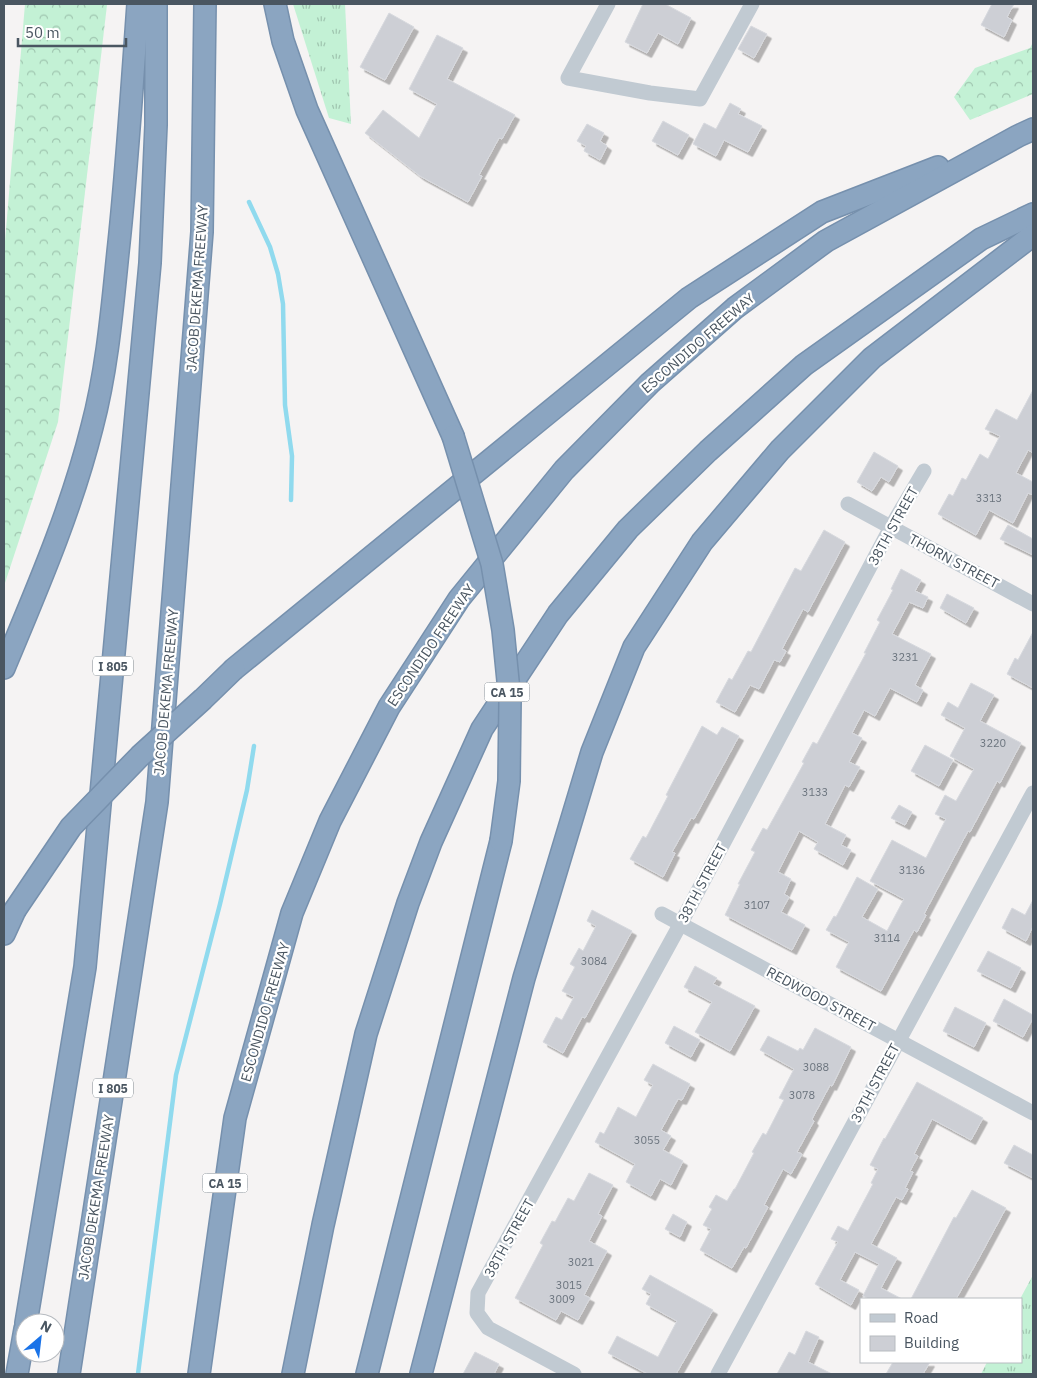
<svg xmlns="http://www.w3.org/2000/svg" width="1037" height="1378" font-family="'IBM Plex Sans',sans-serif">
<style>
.grass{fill:url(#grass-tufts)}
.forest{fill:url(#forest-crowns)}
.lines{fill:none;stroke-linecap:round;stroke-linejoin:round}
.stream{stroke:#90daee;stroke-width:4.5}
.building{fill:#cdcfd5;stroke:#d7d9de;filter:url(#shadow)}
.highway-casing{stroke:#7690ad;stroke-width:24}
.minor{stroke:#c1cad2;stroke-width:15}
.highway{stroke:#8ba5c1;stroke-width:21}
.highway-bridge-casing{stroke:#7690ad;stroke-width:24;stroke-linecap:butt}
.highway-bridge{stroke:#8ba5c1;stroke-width:21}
.labels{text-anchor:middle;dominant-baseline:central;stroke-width:4.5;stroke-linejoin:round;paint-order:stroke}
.number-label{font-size:11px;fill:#6b747e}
.shield{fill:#fff;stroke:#808990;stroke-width:1}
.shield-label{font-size:12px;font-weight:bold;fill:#4a5661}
.street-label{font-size:14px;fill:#4a5661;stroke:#fff}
</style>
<defs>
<pattern id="grass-tufts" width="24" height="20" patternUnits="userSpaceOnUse" patternTransform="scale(1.25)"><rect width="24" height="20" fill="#c3f1d5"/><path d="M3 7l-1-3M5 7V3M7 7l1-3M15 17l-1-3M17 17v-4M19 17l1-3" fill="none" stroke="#a0c6b0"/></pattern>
<pattern id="forest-crowns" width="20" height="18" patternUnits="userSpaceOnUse" patternTransform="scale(1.25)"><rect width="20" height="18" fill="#c3f1d5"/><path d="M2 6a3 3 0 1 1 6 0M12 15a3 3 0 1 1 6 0" fill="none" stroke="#a0c6b0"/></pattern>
<filter id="shadow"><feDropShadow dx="4.5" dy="4.5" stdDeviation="0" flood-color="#0004"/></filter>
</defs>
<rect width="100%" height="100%" fill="#f5f3f3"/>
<g class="grass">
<path d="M293 4H345L351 124 329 118Z"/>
<path d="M1033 1275V1374H981L987 1362H1021L1020 1299Z"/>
</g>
<g class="forest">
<path d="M25 4 107 5 58 422 4 586V253Z"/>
<path d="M1033 42V94L970 120 954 97 975 68 1030 48Z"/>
</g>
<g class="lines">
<g class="stream">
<path d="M249 202 270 247 278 274 283 304 285 405 292 456 291 500"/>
<path d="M138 1374 176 1075 220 904 247 790 254 746"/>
</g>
</g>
<g class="building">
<path d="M643 4H665L691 18 678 44 658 33 647 53 625 42Z"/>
<path d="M992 4H1014L1007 17 1012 20 1004 37 981 25Z"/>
<path d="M389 13 414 27 385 80 360 67Z"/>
<path d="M751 26 767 34 754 58 738 49Z"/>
<path d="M437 35 463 48 447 79 515 115 502 139 499 138 479 175 482 176 468 202 420 176 365 133 383 110 419 138 437 104 409 89Z"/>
<path d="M730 103 741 109 738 114 762 126 748 152 724 140 716 156 693 144 704 123 716 129Z"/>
<path d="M663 121 689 135 678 155 652 141Z"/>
<path d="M587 124 604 133 600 141 607 146 600 160 584 151 586 146 577 141Z"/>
<path d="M1033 390V453L1028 450 1016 473 1033 482V495L1028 493 1013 523 989 510 976 535 938 514 949 494 953 496 962 478 966 480 980 454 988 459 1000 436 985 429 996 409 1017 420Z"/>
<path d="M874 452 898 466 889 482 881 477 872 491 857 482Z"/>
<path d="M1008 525 1033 539V555L1000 539Z"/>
<path d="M824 530 845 542 808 612 803 609 782 649 786 651 780 662 774 660 759 689 750 685 735 712 716 702 729 678 732 680 748 651 751 652 795 568 801 571Z"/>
<path d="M901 569 921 580 915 591 928 597 923 608 909 602 892 634 931 654 915 685 923 690 917 702 890 688 875 716 864 710 852 733 862 738 849 762 860 767 849 787 845 785 825 824 846 835 841 845 851 850 843 865 814 849 818 842 799 831 778 872 791 879 784 894 789 897 781 912 805 925 792 950 725 915 740 884H738L755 852 751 850 763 828 767 830 804 763 802 762 813 742 817 744 866 653H864L880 622 877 620 893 590 891 589Z"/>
<path d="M947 594 974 608 966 623 940 608Z"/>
<path d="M1033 632V688L1007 674 1015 658 1018 660Z"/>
<path d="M971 683 994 695 980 721 1021 743 1000 783 997 781 970 832 968 831 924 914 926 915 917 932 914 930 881 991 836 967 849 942 826 930 834 916 836 917 857 877 878 889 862 917 887 931 904 899 870 881 892 840 926 858 946 819 935 814 945 795 956 801 974 769 950 756 965 728 941 715 948 702 958 708Z"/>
<path d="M702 726 717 735 722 727 739 736 694 819 691 818 672 852 675 853 663 877 630 859 643 836 646 838 668 796 666 795Z"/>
<path d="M925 745 953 760 939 786 911 771Z"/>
<path d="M899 805 912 812 905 825 891 818Z"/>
<path d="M1033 900V926L1026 941 1002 928 1012 908 1025 915Z"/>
<path d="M592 910 632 931 585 1018 582 1017 563 1053 543 1042 556 1017 562 1020 574 997 562 991 575 967 570 964 579 948 583 951 596 926 587 921Z"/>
<path d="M988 951 1021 968 1011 988 977 971Z"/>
<path d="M695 966 717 978 713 984 755 1006 730 1051 695 1032 712 1002 684 987Z"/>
<path d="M1004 999 1033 1015V1018L1023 1037 993 1021Z"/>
<path d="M955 1007 986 1023 974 1047 943 1031Z"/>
<path d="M674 1026 700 1040 691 1057 665 1043Z"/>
<path d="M815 1028 851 1047 832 1086 830 1085 812 1119 814 1121 797 1152 802 1154 791 1174 783 1169 764 1205 768 1207 746 1248 744 1247 732 1268 700 1250 711 1229 703 1225 712 1209 709 1207 716 1195 727 1201 734 1189H735L754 1153 752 1152 763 1133 766 1135 784 1100 779 1098 794 1069 760 1050 768 1036 798 1051 800 1048 803 1050Z"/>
<path d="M653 1064 690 1084 682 1100 678 1099 661 1130 671 1136 663 1150 683 1161 671 1185 660 1179 651 1196 626 1182 635 1164 595 1142 600 1132 604 1134 618 1107 636 1117 653 1085 644 1080Z"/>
<path d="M917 1082 983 1118 971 1140 932 1119 914 1154 918 1156 910 1171 913 1172 905 1188 908 1189 902 1200 896 1197 871 1244 897 1258 881 1288 902 1299H869L863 1296 879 1264 855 1252 840 1280 859 1290 851 1305 815 1284 838 1242 831 1239 838 1226 848 1231 873 1184 871 1183 878 1169 870 1165 884 1138 885 1139Z"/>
<path d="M1014 1145 1033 1155V1178L1004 1163Z"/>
<path d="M589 1173 613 1185 598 1214 602 1216 589 1241 607 1251 584 1295 590 1298 578 1320 561 1311 556 1320 515 1298 543 1245 540 1243 552 1221 555 1222 568 1198 574 1201Z"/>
<path d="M972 1190 1006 1208 979 1258 956 1299H911L954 1217 956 1218Z"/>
<path d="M673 1214 687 1222 680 1237 665 1229Z"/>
<path d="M650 1275 713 1310 676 1374H648L608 1353 617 1336 658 1357 677 1321 646 1304 651 1294 642 1289Z"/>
<path d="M806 1331 819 1337 808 1362 832 1374H777L789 1352 795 1355Z"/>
<path d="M475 1352 499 1364 494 1374H463Z"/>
<path d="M893 1362H930L923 1374H886Z"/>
</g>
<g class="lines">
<g class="highway-casing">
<g id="highway">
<path d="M275 4 283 41 307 110 453 436"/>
<path d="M4 668C37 589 71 511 92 427 107 370 112 311 118 252 127 169 132 87 138 4"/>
<path d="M234 669 689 298 822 212 938 167"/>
<path d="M4 934 15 910"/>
<path d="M26 1323 85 967 150 263 156 125V4"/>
<path d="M17 1374 25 1329"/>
<path d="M69 1374 157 802 202 232 205 4"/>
<path d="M199 1374 235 1118 292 913 330 821 389 707 459 599 564 470 650 383 735 308 826 241 1018 136 1033 129"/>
<path d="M293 1374 323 1225 366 1034 408 903 431 842 482 729 558 614 628 529 708 451 804 365 981 239 1033 214"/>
<path d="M367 1374 501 841"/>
<path d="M421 1374 524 978 592 752 634 647 702 542 780 450 872 358 1033 235"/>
</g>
</g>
<g class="minor">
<path d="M608 4 568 78 650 93 700 99 752 4"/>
<path d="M848 504 1033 604"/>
<path d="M662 914 1033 1113"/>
<path d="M574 1374 488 1328 477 1313 478 1293 681 923 891 527 924 471"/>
<path d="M718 1374 1033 793"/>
</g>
<use href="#highway" class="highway"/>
<g class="highway-bridge-casing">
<g id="highway-bridge">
<path d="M453 436 492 564 503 630 510 701 509 781 501 841"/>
<path d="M15 910 71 827 140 756 203 699 234 669"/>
</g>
</g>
<use href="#highway-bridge" class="highway-bridge"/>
</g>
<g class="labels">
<g class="number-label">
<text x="989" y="498">3313</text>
<text x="905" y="657">3231</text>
<text x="993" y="743">3220</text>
<text x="815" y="792">3133</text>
<text x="912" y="870">3136</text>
<text x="757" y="905">3107</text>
<text x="887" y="938">3114</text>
<text x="594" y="961">3084</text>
<text x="816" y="1067">3088</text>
<text x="802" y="1095">3078</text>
<text x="647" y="1140">3055</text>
<text x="581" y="1262">3021</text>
<text x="569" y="1285">3015</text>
<text x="562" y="1299">3009</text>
</g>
<g class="shield">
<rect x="93" y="656.5" width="40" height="19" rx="4"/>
<rect x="484.5" y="682.5" width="45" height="19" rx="4"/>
<rect x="93" y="1078.5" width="40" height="19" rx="4"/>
<rect x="202.5" y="1173.5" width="45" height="19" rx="4"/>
</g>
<g class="shield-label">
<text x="113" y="666">I 805</text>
<text x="507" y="692">CA 15</text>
<text x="113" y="1088">I 805</text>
<text x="225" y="1183">CA 15</text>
</g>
<g class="street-label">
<text transform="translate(197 288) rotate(-86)">JACOB DEKEMA FREEWAY</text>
<text transform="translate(698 343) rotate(-41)">ESCONDIDO FREEWAY</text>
<text transform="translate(893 526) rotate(-61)">38TH STREET</text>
<text transform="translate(954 561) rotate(28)">THORN STREET</text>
<text transform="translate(431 645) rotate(-56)">ESCONDIDO FREEWAY</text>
<text transform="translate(166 692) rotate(-85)">JACOB DEKEMA FREEWAY</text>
<text transform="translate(702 883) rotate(-62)">38TH STREET</text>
<text transform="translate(821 999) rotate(28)">REDWOOD STREET</text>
<text transform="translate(265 1012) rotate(-74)">ESCONDIDO FREEWAY</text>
<text transform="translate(875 1083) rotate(-62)">39TH STREET</text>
<text transform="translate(96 1197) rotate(-81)">JACOB DEKEMA FREEWAY</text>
<text transform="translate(509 1238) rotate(-61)">38TH STREET</text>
</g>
</g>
<rect width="1037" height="1378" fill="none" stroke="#4a5661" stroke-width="10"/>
<rect x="860" y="1298" width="162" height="65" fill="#ffffff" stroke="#b7bbc0"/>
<rect x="870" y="1314" width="25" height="8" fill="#c1cad2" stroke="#b7bbc0"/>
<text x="904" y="1323" font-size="15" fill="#4a5661">Road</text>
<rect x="870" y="1336" width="25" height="15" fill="#cdcfd5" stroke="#b7bbc0"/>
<text x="904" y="1348" font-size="15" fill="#4a5661">Building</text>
<g transform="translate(40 1338) rotate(28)"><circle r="24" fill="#ffffff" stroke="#b7bbc0"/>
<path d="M0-4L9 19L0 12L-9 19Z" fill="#1a73e8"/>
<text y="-8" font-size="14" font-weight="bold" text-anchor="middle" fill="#4a5661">N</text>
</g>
<path d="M18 38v8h108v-8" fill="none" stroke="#4a5661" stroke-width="2.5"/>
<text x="25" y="38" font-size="15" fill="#4a5661" stroke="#ffffff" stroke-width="4" paint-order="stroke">50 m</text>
</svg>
